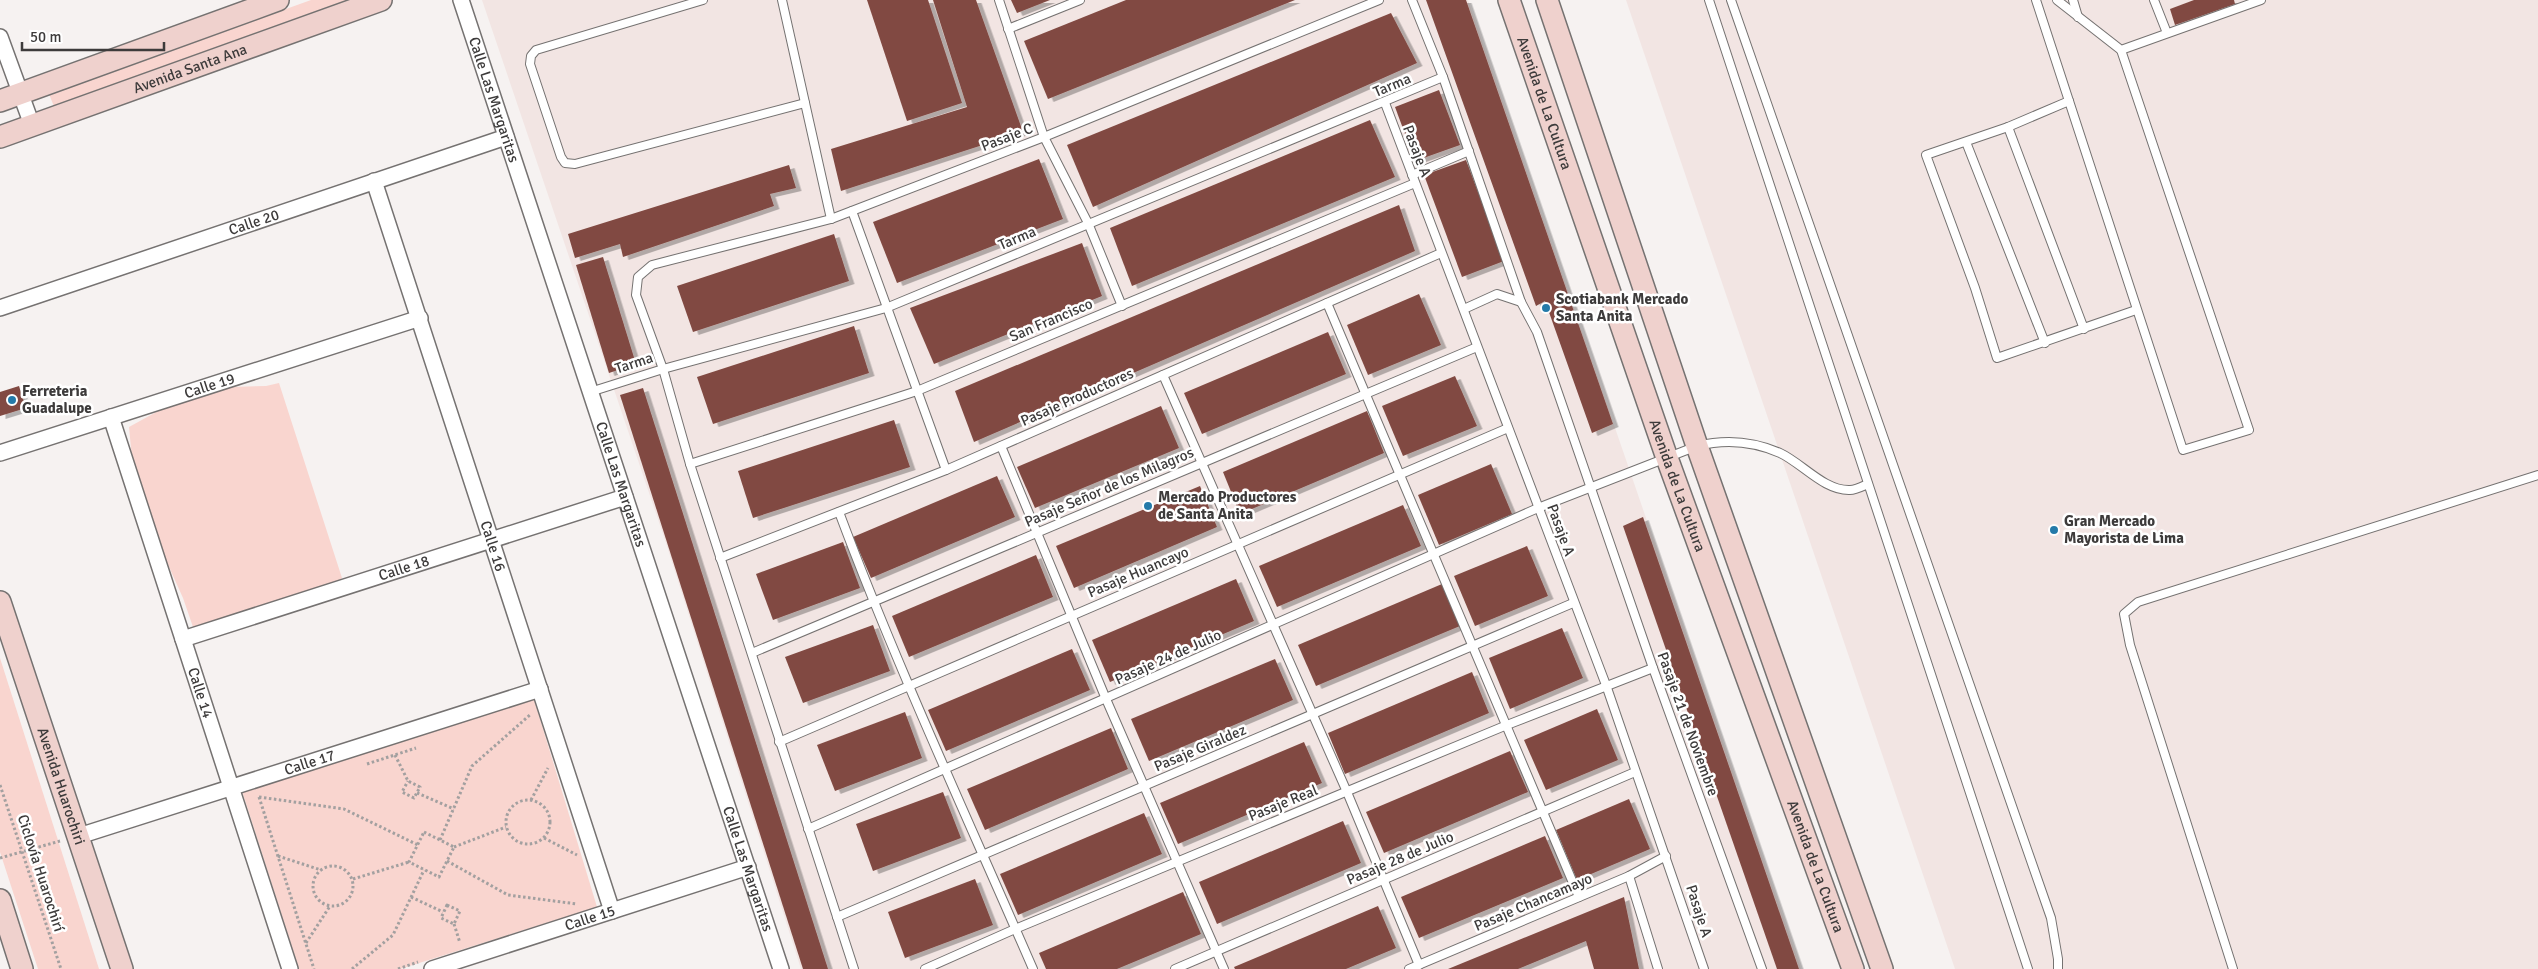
<svg xmlns="http://www.w3.org/2000/svg" width="2538" height="969" font-family="Signika,sans-serif">
<style>
.built{fill:#f2e5e3}
.green{fill:#f9d5cf}
.building{fill:#814a42;filter:url(#shadow)}
.lines{fill:none;stroke-linecap:round;stroke-linejoin:round}
.lane-casing{stroke:#757271;stroke-width:10}
.street-casing{stroke:#757271;stroke-width:18}
.secondary-casing{stroke:#757271;stroke-width:24}
.path{stroke:#a3a0a0;stroke-width:3;stroke-dasharray:2.5 2.5;stroke-linecap:butt}
.lane{stroke:#fff;stroke-width:8}
.street{stroke:#fff;stroke-width:15}
.secondary{stroke:#efd1cd;stroke-width:21}
.poi-dot{fill:#247aa9;stroke:#fff;stroke-width:2}
.labels{text-anchor:middle;dominant-baseline:central;stroke-width:5;stroke-linejoin:round;paint-order:stroke}
.street-label{font-size:15px;fill:#3d3b3b;stroke:#fff}
.poi-label{font-size:15px;font-weight:bold;fill:#3d3b3b;stroke:#fff;text-anchor:start}
</style>
<defs>
<filter id="shadow"><feDropShadow dx="5.5" dy="3" stdDeviation="0" flood-color="#0004"/></filter>
</defs>
<rect width="100%" height="100%" fill="#f6f2f1"/>
<g class="built">
<path d="M482 0H1468L1801 969H801L665 540Z"/>
<path d="M1626 0H2538V969H1955Z"/>
</g>
<g class="green">
<path d="M311 0H355L55 109 49 94Z"/>
<path d="M279 383 342 578 324 594 193 627 183 598 135 491 129 427 200 388 266 386Z"/>
<path d="M0 658 99 969H38L0 852Z"/>
<path d="M534 699 597 907 400 969H299L241 788Z"/>
</g>
<g class="building">
<path d="M867 0H928L962 103 907 121Z"/>
<path d="M933 0H976L1023 132 841 191 831 149 967 107Z"/>
<path d="M1011 0H1050L1017 13Z"/>
<path d="M1126 0H1295L1048 99 1024 41Z"/>
<path d="M1426 0H1466L1613 424 1592 433 1545 301 1536 306Z"/>
<path d="M2194 0H2234L2235 4 2175 25 2170 9Z"/>
<path d="M1391 13 1417 63 1093 207 1067 145Z"/>
<path d="M1439 90 1460 145 1415 161 1395 107Z"/>
<path d="M1370 120 1395 177 1132 286 1110 228Z"/>
<path d="M1039 159 1063 219 897 283 873 222Z"/>
<path d="M1466 160 1504 261 1462 277 1424 175Z"/>
<path d="M789 165 796 188 770 194 774 206 623 257 620 244 575 258 568 234Z"/>
<path d="M1399 205 1415 251 974 442 955 391Z"/>
<path d="M834 234 849 281 693 332 677 286Z"/>
<path d="M1082 243 1102 296 934 364 910 308Z"/>
<path d="M603 257 636 364 609 373 576 265Z"/>
<path d="M1419 294 1441 345 1368 375 1347 325Z"/>
<path d="M854 326 869 373 713 424 697 377Z"/>
<path d="M1328 332 1346 374 1202 434 1184 393Z"/>
<path d="M1455 376 1477 426 1403 456 1382 406Z"/>
<path d="M19 386 26 408 0 416V392Z"/>
<path d="M643 388 828 969H803L620 395Z"/>
<path d="M1161 406 1179 448 1035 508 1017 467Z"/>
<path d="M1367 411 1384 453 1240 514 1223 472Z"/>
<path d="M894 420 910 467 753 518 738 471Z"/>
<path d="M1491 464 1512 514 1439 545 1418 495Z"/>
<path d="M997 476 1015 517 871 578 853 537Z"/>
<path d="M1200 486 1217 527 1074 588 1056 546Z"/>
<path d="M1403 505 1421 546 1277 607 1259 566Z"/>
<path d="M1643 517 1799 969H1777L1623 526Z"/>
<path d="M843 542 860 588 773 620 756 574Z"/>
<path d="M1527 546 1548 596 1475 626 1454 576Z"/>
<path d="M1036 555 1053 597 909 657 892 616Z"/>
<path d="M1236 579 1254 621 1110 682 1092 640Z"/>
<path d="M1442 584 1460 626 1316 686 1298 645Z"/>
<path d="M873 625 890 671 803 703 785 657Z"/>
<path d="M1562 628 1583 678 1510 709 1489 658Z"/>
<path d="M1072 649 1090 690 946 751 928 710Z"/>
<path d="M1275 659 1293 700 1149 761 1131 719Z"/>
<path d="M1472 672 1489 713 1345 774 1328 733Z"/>
<path d="M1597 709 1618 760 1546 790 1524 740Z"/>
<path d="M905 712 922 758 835 791 817 745Z"/>
<path d="M1111 728 1128 769 985 830 967 789Z"/>
<path d="M1304 742 1322 783 1178 844 1160 803Z"/>
<path d="M1510 751 1528 792 1384 853 1366 812Z"/>
<path d="M943 792 961 838 873 871 856 824Z"/>
<path d="M1629 799 1650 849 1577 880 1556 830Z"/>
<path d="M1144 813 1162 854 1018 915 1000 874Z"/>
<path d="M1343 821 1361 863 1217 924 1199 882Z"/>
<path d="M1545 836 1563 878 1419 938 1401 897Z"/>
<path d="M975 879 993 925 905 958 888 912Z"/>
<path d="M1183 892 1201 934 1117 969H1046L1039 953Z"/>
<path d="M1624 897 1639 969H1594L1586 941 1518 969H1448Z"/>
<path d="M1378 906 1396 948 1346 969H1235L1234 967Z"/>
</g>
<g class="lines">
<g class="lane-casing">
<g id="lane">
<path d="M703 0 536 50 531 56 530 64 561 157 565 163 575 164 805 103"/>
<path d="M782 0 831 219"/>
<path d="M999 0 1044 137 1088 223 1122 306"/>
<path d="M1412 0 1443 77 1521 302 1537 332 1653 668 1762 969"/>
<path d="M1709 0 2028 969"/>
<path d="M1731 0 2051 918 2058 959V969"/>
<path d="M2036 0 2183 450 2249 430 2121 50"/>
<path d="M2057 0 2121 50 2261 0"/>
<path d="M2073 0 2078 17"/>
<path d="M2154 0 2167 33"/>
<path d="M1008 29 1080 0"/>
<path d="M2069 101 2008 127 1926 155 1975 288 1997 358 2136 310"/>
<path d="M1385 103 1606 685 1704 969"/>
<path d="M2008 127 2084 329"/>
<path d="M1966 142 2045 343"/>
<path d="M1412 175 1469 151"/>
<path d="M852 211 946 470"/>
<path d="M1327 303 1579 897"/>
<path d="M1464 309 1497 294 1521 302"/>
<path d="M1163 375 1347 792 1419 965"/>
<path d="M590 392 663 369 886 308 1443 77"/>
<path d="M1001 446 1106 699 1224 969"/>
<path d="M690 464 917 391 1415 183"/>
<path d="M839 512C897 667 967 817 1033 969"/>
<path d="M720 558 946 470 1441 253"/>
<path d="M752 653 1477 347"/>
<path d="M779 742 1508 428"/>
<path d="M808 829 1538 508 1697 446C1725 439 1753 441 1780 453 1802 463 1824 491 1850 490 1856 490 1863 486 1868 484"/>
<path d="M1629 876 1658 969"/>
<path d="M837 917 1573 603"/>
<path d="M854 969 690 464 663 369 636 295 638 277 652 265 831 219 1044 137 1379 0"/>
<path d="M925 969 1015 929 1507 725 1653 668"/>
<path d="M1175 969 1635 772"/>
<path d="M1409 969 1629 876 1666 856"/>
<path d="M2233 969 2130 645 2124 614 2138 602 2538 475"/>
</g>
</g>
<g class="street-casing">
<g id="street">
<path id="s1" d="M461 0 781 969"/>
<path d="M0 37 32 125"/>
<path id="s2" d="M374 181 612 911"/>
<path id="s3" d="M0 308 506 137"/>
<path id="s4" d="M111 417 290 969"/>
<path id="s5" d="M0 453 420 318"/>
<path id="s6" d="M183 639 625 497"/>
<path id="s7" d="M79 836 540 689"/>
<path id="s8" d="M432 969 748 867"/>
</g>
</g>
<g class="secondary-casing">
<g id="secondary">
<path id="s9" d="M1509 0 1667 458 1853 969"/>
<path d="M1547 0 1697 446 1882 969"/>
<path d="M0 101 278 0"/>
<path id="s10" d="M0 137 381 0"/>
<path id="s11" d="M0 602 122 969"/>
<path d="M0 900 22 969"/>
</g>
</g>
<g class="path">
<path d="M395 755 408 781 420 787 414 798 402 792 408 781"/>
<path d="M367 764 416 748"/>
<path d="M0 785 61 969"/>
<path d="M417 793 454 809"/>
<path d="M259 797 314 969"/>
<path d="M259 797 344 809 418 845"/>
<path d="M531 800 548 768"/>
<circle cx="528" cy="822" r="22"/>
<path d="M424 832 454 847 439 877 409 862Z"/>
<path d="M544 838 577 855"/>
<path d="M440 840 472 766 531 714"/>
<path d="M454 847 506 827"/>
<path d="M278 856 321 870"/>
<path d="M0 858 60 841"/>
<path d="M447 861 508 895 577 904"/>
<circle cx="333" cy="886" r="20"/>
<path d="M353 879 409 862"/>
<path d="M411 897 443 912"/>
<path d="M447 905 460 911 454 924 441 918Z"/>
<path d="M454 924 460 943"/>
<path d="M306 943 330 906"/>
<path d="M352 969 393 935 424 870"/>
<path d="M398 969 418 962"/>
</g>
<use href="#lane" class="lane"/>
<use href="#street" class="street"/>
<use href="#secondary" class="secondary"/>
</g>
<g class="poi-dot">
<circle cx="1546" cy="308" r="5"/>
<circle cx="12" cy="400" r="5"/>
<circle cx="1148" cy="506" r="5"/>
<circle cx="2054" cy="530" r="5"/>
</g>
<g class="labels">
<g class="street-label">
<text stroke="none"><textPath href="#s10" startOffset="202">Avenida Santa Ana</textPath></text>
<text transform="translate(1392 85) rotate(-23)">Tarma</text>
<text stroke="none"><textPath href="#s1" startOffset="105">Calle Las Margaritas</textPath></text>
<text stroke="none"><textPath href="#s9" startOffset="109">Avenida de La Cultura</textPath></text>
<text transform="translate(1007 137) rotate(-21)">Pasaje C</text>
<text transform="translate(1417 151) rotate(69)">Pasaje A</text>
<text stroke="none"><textPath href="#s3" startOffset="268">Calle 20</textPath></text>
<text transform="translate(1017 238) rotate(-23)">Tarma</text>
<text transform="translate(1051 320) rotate(-23)">San Francisco</text>
<text transform="translate(634 363) rotate(-18)">Tarma</text>
<text stroke="none"><textPath href="#s5" startOffset="220">Calle 19</textPath></text>
<text transform="translate(1077 397) rotate(-24)">Pasaje Productores</text>
<text stroke="none"><textPath href="#s1" startOffset="510">Calle Las Margaritas</textPath></text>
<text stroke="none"><textPath href="#s9" startOffset="514">Avenida de La Cultura</textPath></text>
<text transform="translate(1109 487) rotate(-23)">Pasaje Señor de los Milagros</text>
<text transform="translate(1561 530) rotate(70)">Pasaje A</text>
<text stroke="none"><textPath href="#s2" startOffset="384">Calle 16</textPath></text>
<text stroke="none"><textPath href="#s6" startOffset="232">Calle 18</textPath></text>
<text transform="translate(1138 572) rotate(-23)">Pasaje Huancayo</text>
<text transform="translate(1168 657) rotate(-24)">Pasaje 24 de Julio</text>
<text stroke="none"><textPath href="#s4" startOffset="290">Calle 14</textPath></text>
<text transform="translate(1688 724) rotate(70)">Pasaje 21 de Noviembre</text>
<text transform="translate(1200 748) rotate(-23)">Pasaje Giraldez</text>
<text stroke="none"><textPath href="#s7" startOffset="242">Calle 17</textPath></text>
<text stroke="none"><textPath href="#s11" startOffset="194">Avenida Huarochiri</textPath></text>
<text transform="translate(1283 803) rotate(-22)">Pasaje Real</text>
<text transform="translate(1400 858) rotate(-23)">Pasaje 28 de Julio</text>
<text stroke="none"><textPath href="#s9" startOffset="919">Avenida de La Cultura</textPath></text>
<text stroke="none"><textPath href="#s1" startOffset="915">Calle Las Margaritas</textPath></text>
<text transform="translate(41 873) rotate(72)">Ciclovía Huarochirí</text>
<text transform="translate(1533 902) rotate(-23)">Pasaje Chancamayo</text>
<text transform="translate(1699 911) rotate(72)">Pasaje A</text>
<text stroke="none"><textPath href="#s8" startOffset="166">Calle 15</textPath></text>
</g>
<g class="poi-label">
<text x="1556" y="299">Scotiabank Mercado<tspan x="1556" dy="17">Santa Anita</tspan></text>
<text x="22" y="391">Ferreteria<tspan x="22" dy="17">Guadalupe</tspan></text>
<text x="1158" y="497">Mercado Productores<tspan x="1158" dy="17">de Santa Anita</tspan></text>
<text x="2064" y="521">Gran Mercado<tspan x="2064" dy="17">Mayorista de Lima</tspan></text>
</g>
</g>
<path d="M22 42v8h142v-8" fill="none" stroke="#3d3b3b" stroke-width="2.5"/>
<text x="30" y="42" font-size="15" fill="#3d3b3b" stroke="#ffffff" stroke-width="4" paint-order="stroke">50 m</text>
</svg>
